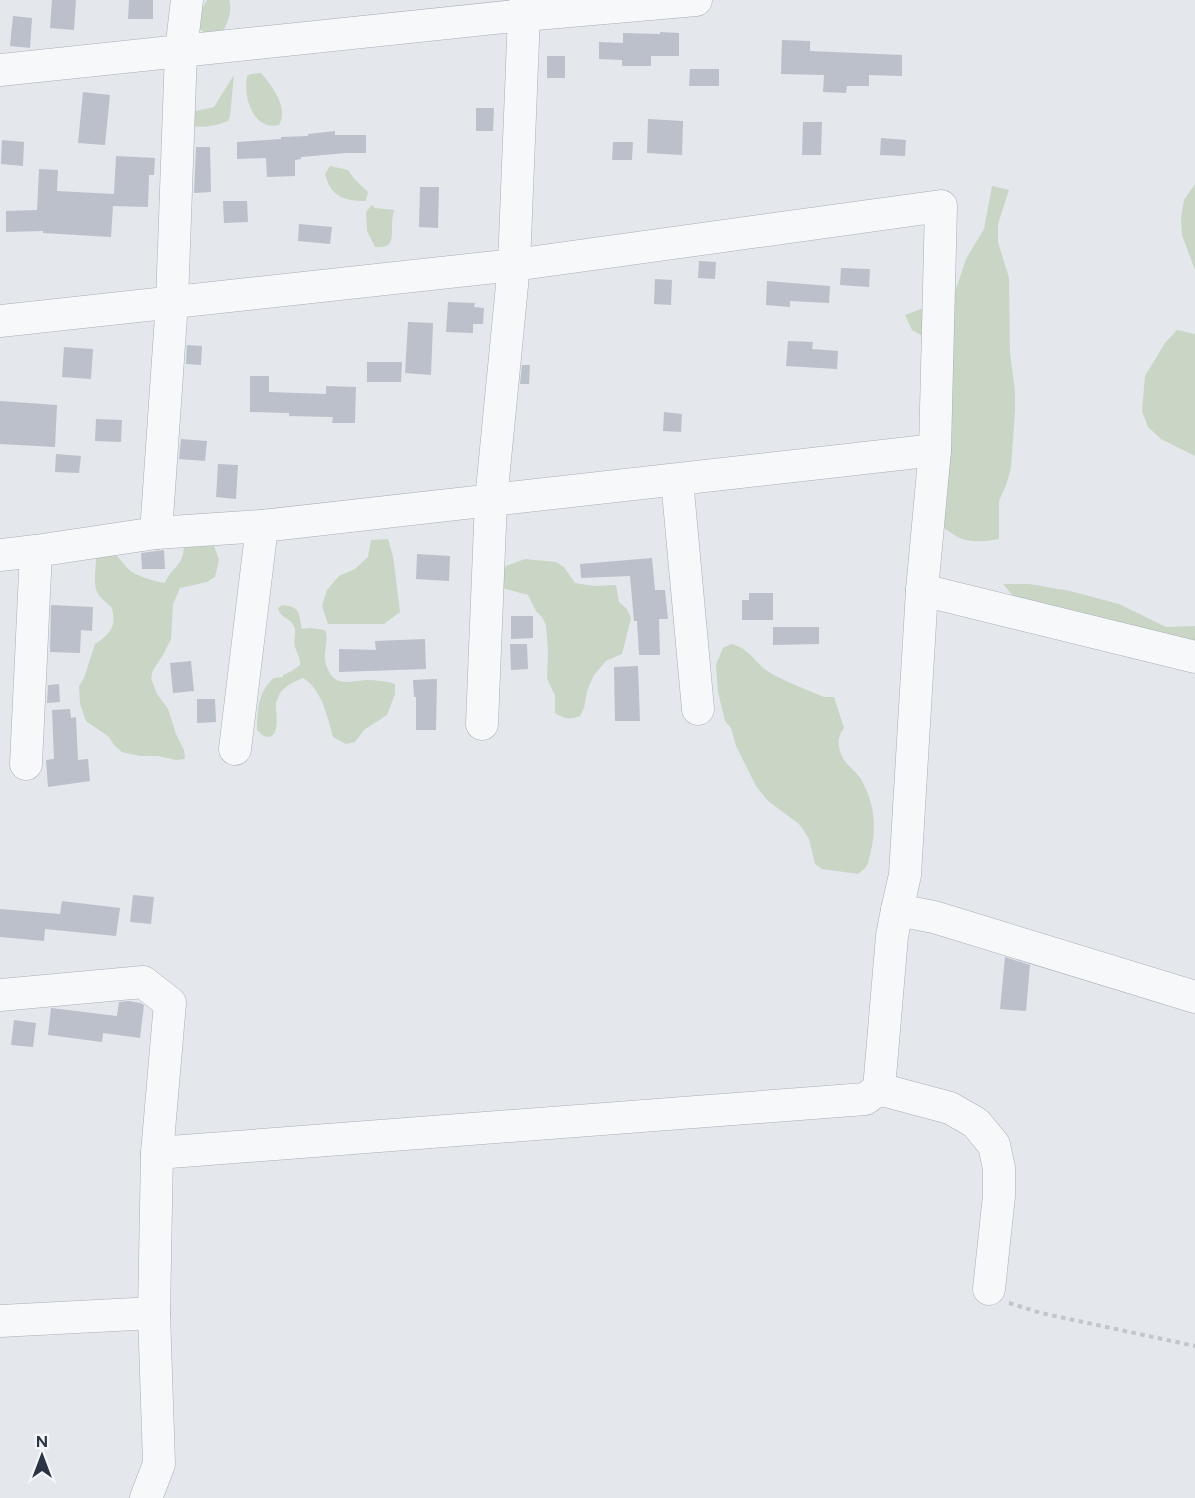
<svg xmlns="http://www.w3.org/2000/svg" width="1195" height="1498" font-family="Figtree,sans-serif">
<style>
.green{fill:#c9d6c5}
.building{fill:#bbc0ca}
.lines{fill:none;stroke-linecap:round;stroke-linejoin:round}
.minor-casing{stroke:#a9aeb7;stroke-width:33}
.path{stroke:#c2c5cb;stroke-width:4;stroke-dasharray:4.5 4.5;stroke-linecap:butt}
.minor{stroke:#f7f8fa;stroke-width:32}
</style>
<rect width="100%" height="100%" fill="#e4e7ec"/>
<g class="green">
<path d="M207 0H229C233 9 227 26 221 34L208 35 197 27 202 9Z"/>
<path d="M261 73C272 86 289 108 279 125 253 131 243 97 247 76L251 74Z"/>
<path d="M234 75 230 116 228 121C216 126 204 128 191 126V112L214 107Z"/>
<path d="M330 166 348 170C355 181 360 184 368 192L366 201C344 201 331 197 325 174Z"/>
<path d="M1195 184V270L1182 235 1181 217 1184 200Z"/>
<path d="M992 186 1009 190 998 224V242L1009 278 1010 354 1015 390V410L1011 468 1006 485 999 501V539C966 545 957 540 933 518L950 432 953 362 942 347 912 330 905 315 921 309H940L954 295 966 259 984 229Z"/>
<path d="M372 205 375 208 394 210C393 215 392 220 392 225 392 239 393 249 375 247L367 231 366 212Z"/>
<path d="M1177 330 1195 334V456L1161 439 1148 427 1142 411 1145 376 1165 343Z"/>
<path d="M388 539 393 556 400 612 384 624H328L322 606 327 590 339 576 355 569 368 557 371 540Z"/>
<path d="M213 543 219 560 215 577 207 582 180 588 173 604 171 639 163 655 153 670 151 678 157 694 168 709 176 734 184 750 185 759 176 760 158 756H140L122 752 114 745 109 737 86 721 80 704 79 686 84 678 95 644C106 637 116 629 113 614 113 611 112 608 110 606 105 601 100 598 97 592 93 582 96 569 96 558 118 545 118 562 132 572 142 578 154 581 165 583 172 565 183 569 184 545Z"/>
<path d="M525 559 556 562 564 567 575 583 593 586 616 585 619 602 627 609 631 618 622 654 606 661 594 675 587 691 584 708 580 716C570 720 564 719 555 713V695L547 679 548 651 546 625 542 617 536 611 528 595 502 588 500 572 506 566Z"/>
<path d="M1003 584H1029L1070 591 1119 604 1166 627 1195 626V658L1026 611Z"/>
<path d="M282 605C302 607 298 613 302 629L311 628 325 630C330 642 321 653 327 667 334 688 351 681 367 680 376 680 386 681 395 684V694L387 715 364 730 355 742 346 744 333 737C331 731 330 725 328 719 324 704 317 686 303 678 295 681 285 686 280 693 279 695 277 701 276 702 275 711 281 735 269 737 263 737 260 733 257 730 257 711 258 691 274 678L283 677V675L292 671 300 665C301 657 296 653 295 646 293 639 297 633 294 626 289 617 280 618 278 608Z"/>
<path d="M731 644C752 649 756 666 772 674 789 683 807 690 824 697H834L844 728C838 736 837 744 841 754 845 765 855 770 861 779 875 804 877 828 870 855 869 859 868 865 865 868 863 870 860 872 858 874L822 869 815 864 809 839 804 831 799 824 768 801 756 786 736 746 731 728 725 721 718 692 716 665 723 648Z"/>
</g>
<g class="building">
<path d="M52 0H76L74 30 50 28Z"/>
<path d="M129 0H153V19H128Z"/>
<path d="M13 16 32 18 30 48 10 46Z"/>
<path d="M660 32 679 33V56H651V66H622V60L599 59V42L623 43V33L660 34Z"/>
<path d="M782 40 810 41V51L902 55V76L869 75V86H847L846 93 823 92 824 75 781 74Z"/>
<rect x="547" y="56" width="18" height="22"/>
<path d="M690 69H719V86H689Z"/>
<path d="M83 92 110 95 105 145 78 143Z"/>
<path d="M476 108H494L493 131H476Z"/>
<path d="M648 119 683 121 682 155 647 153Z"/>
<path d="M803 122H822L821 155H802Z"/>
<path d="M335 131V135H366V153H346L301 157V159L295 160V176L267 177 266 158 237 159V142L281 139V137L308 136V134Z"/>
<path d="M881 138 906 140 905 156 880 155Z"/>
<path d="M2 140 24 142 23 166 1 164Z"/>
<path d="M613 142H633L632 160H612Z"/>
<path d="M196 147H210L211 192 194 193Z"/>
<path d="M116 156 155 158 154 175H149L148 207 113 206 111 237 43 233V231L6 232V211L37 210 39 169 58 170 57 191 114 194Z"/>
<path d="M420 187H439L438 228 419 227Z"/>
<path d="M223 201H247L248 222 224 223Z"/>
<path d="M299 224 332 227 330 244 298 241Z"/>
<path d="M699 261 716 262 715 279 698 278Z"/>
<path d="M841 268 870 269 869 287 840 285Z"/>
<path d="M655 279 672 280 671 305 654 304Z"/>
<path d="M767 281 830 286 829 303 790 301V307L766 305Z"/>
<path d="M448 302 475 303 474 307 484 308 483 324H473V333L446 332Z"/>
<path d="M408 322 433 323 431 375 405 373Z"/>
<path d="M788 341 813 342 812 349 838 351 837 369 786 366Z"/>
<path d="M187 345 202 346 201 365 186 364Z"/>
<path d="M64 347 93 349 91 379 62 377Z"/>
<path d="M367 362H402L401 382H367Z"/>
<path d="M522 365H530L529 384H520Z"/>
<path d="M250 376H269V392L326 394V386L356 387 355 423H332L333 417 289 416V413L250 412Z"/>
<path d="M0 401 57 405 55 447 0 444Z"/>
<path d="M664 412 682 414 681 432 663 431Z"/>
<path d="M96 419 122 420 121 442 95 441Z"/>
<path d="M181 439 207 441 205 461 179 459Z"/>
<path d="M56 454 81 456 79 473 55 472Z"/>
<path d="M218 464 238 465 236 499 216 497Z"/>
<path d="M164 550 165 569H142L141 553Z"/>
<path d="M417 554 450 556 449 581 416 579Z"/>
<path d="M652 558 655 590H665L668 619H659L660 655H639L637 621H634L630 576 581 578 580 564Z"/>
<path d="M749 593H773V620H742V600H749Z"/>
<path d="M51 605 93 607 92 631 81 630 80 653 50 652Z"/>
<path d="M511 616H533V638L511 639Z"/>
<path d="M773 627H819V644L773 645Z"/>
<path d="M425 639 426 669 339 672V649L376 650 375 641Z"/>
<path d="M510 644H527L528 669 511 670Z"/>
<path d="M191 661 194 691 173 693 170 663Z"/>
<path d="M638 666 640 721H615L614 667Z"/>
<path d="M437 679 436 730H416V697H414L413 680Z"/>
<path d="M59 684 60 702 47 703 48 685Z"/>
<path d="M197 699H215L216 722 197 723Z"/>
<path d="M70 709 71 718 76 717 78 760 88 759 90 781 48 787 46 760 54 759 52 710Z"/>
<path d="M133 895 154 897 151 924 130 922Z"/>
<path d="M62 901 120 908 116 936 45 929 44 941 0 937V909L60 914Z"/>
<path d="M1005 957 1030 965 1026 1011 1000 1009Z"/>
<path d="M129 1001 140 1003 144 1005 140 1038 103 1033 102 1042 48 1035 51 1008 117 1016 119 1002Z"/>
<path d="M14 1020 36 1023 33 1047 11 1045Z"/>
</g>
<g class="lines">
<g class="minor-casing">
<g id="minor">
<path d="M187 0 181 51 524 15 696 0"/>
<path d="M0 70 181 51 172 302 156 533"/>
<path d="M0 321 514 265 524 15 526 0"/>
<path d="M677 480 698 709"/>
<path d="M0 555 36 551 156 533 262 526 935 450"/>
<path d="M922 590 1195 657"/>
<path d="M482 724 491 500 514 265 941 206 935 450 922 590 905 875 897 910"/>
<path d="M235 749 262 526"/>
<path d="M26 764 36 551"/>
<path d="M0 995 143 982 170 1003 157 1153 865 1099 879 1089 892 936 897 910 934 917 1195 997"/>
<path d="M879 1089 950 1108 976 1123 994 1145 999 1168V1196L989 1289"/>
<path d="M0 1321 154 1313"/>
<path d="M146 1498 159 1464 154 1313 157 1153"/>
</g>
</g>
<path class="path" d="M1009 1303 1041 1313 1195 1346"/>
<use href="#minor" class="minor"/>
</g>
<g transform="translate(42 1456)" stroke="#f4f6f9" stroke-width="4.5" paint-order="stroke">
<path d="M0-4.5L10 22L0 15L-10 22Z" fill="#2b3445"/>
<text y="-9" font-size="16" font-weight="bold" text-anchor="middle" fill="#2b3445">N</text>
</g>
</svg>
